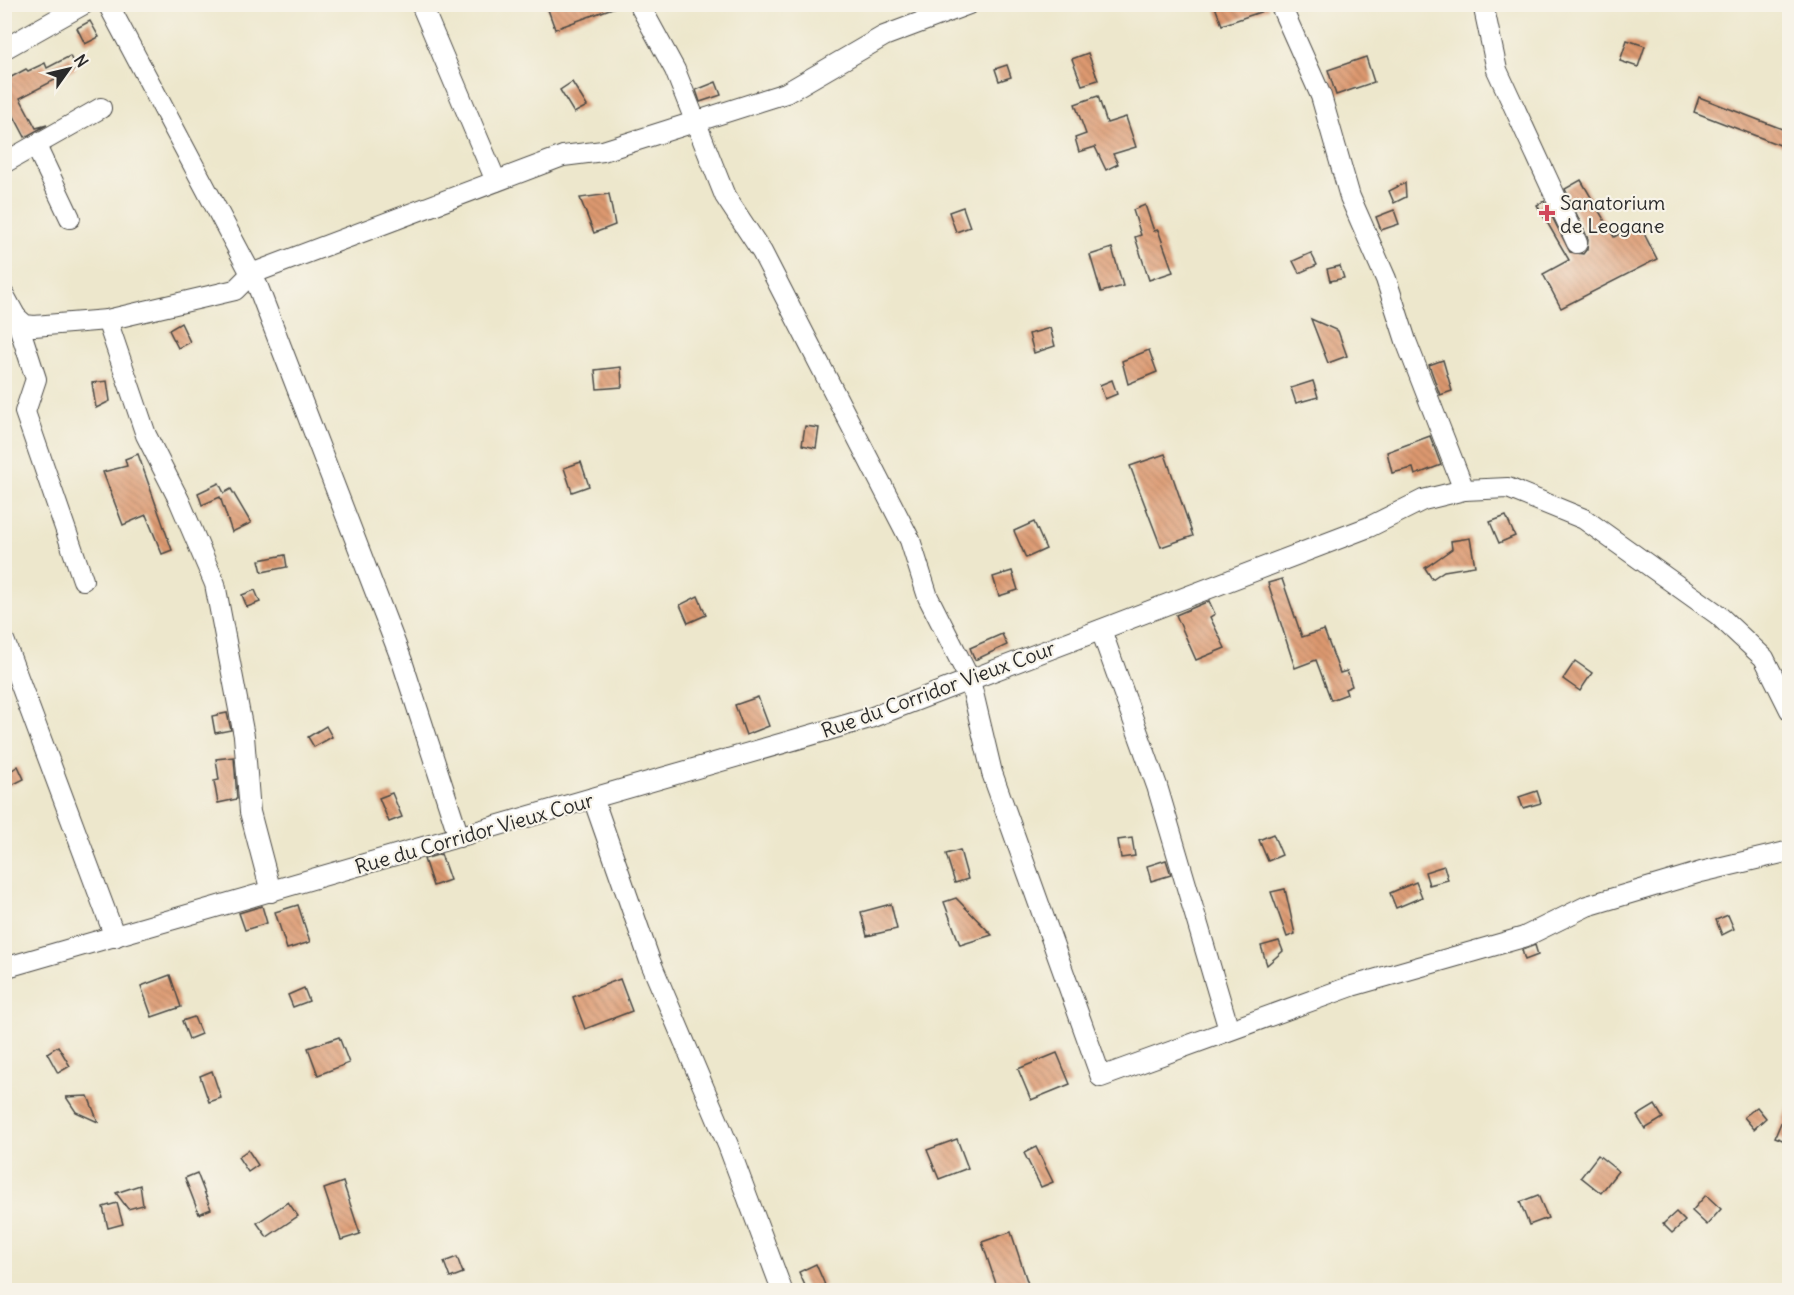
<svg xmlns="http://www.w3.org/2000/svg" width="1794" height="1295" font-family="Delius,sans-serif">
<style>
.building{fill:url(#building-back-hatch)}
.lines{fill:none;stroke-linecap:round;stroke-linejoin:round}
.minor-casing{stroke:#484743;stroke-width:22}
.minor{stroke:#fff;stroke-width:20}
.poi-dot{fill:#d1495b;stroke:#f7f3e8;stroke-width:2}
.labels{text-anchor:middle;dominant-baseline:central;stroke-width:4.5;stroke-linejoin:round;paint-order:stroke}
.poi-label{font-size:20px;fill:#2b2b2b;stroke:#f7f3e8;text-anchor:start}
.street-label{font-size:20px;fill:#2b2b2b;stroke:#f7f3e8}
</style>
<defs>
<pattern id="building-back-hatch" width="6" height="6" patternUnits="userSpaceOnUse" patternTransform="scale(1.5)"><rect width="6" height="6" fill="#dd9970"/><path d="M-1 5l2 2M0 0l6 6M5-1l2 2" fill="none" stroke="#b37d5c"/></pattern>
</defs>
<rect width="100%" height="100%" fill="#f7f3e8"/>
<filter id="ink" filterUnits="userSpaceOnUse"><feTurbulence type="fractalNoise" baseFrequency=".0167" numOctaves="2"/><feDisplacementMap in="SourceGraphic" scale="12" xChannelSelector="R" yChannelSelector="G"/><feConvolveMatrix kernelMatrix="1 2 1 2 8 2 1 2 1" color-interpolation-filters="sRGB"/></filter>
<filter id="wash" filterUnits="userSpaceOnUse"><feTurbulence type="fractalNoise" baseFrequency=".008" numOctaves="4" result="noise"/><feDisplacementMap in="SourceGraphic" scale="24" xChannelSelector="R" yChannelSelector="G"/><feGaussianBlur stdDeviation="1.35" result="paint"/><feColorMatrix in="noise" values="0 0 0 0 0 0 0 0 0 0 0 0 0 0 0 0 0 1.4 0 .05"/><feComposite in="paint" operator="in"/></filter>
<g filter="url(#wash)">
<rect width="100%" height="100%" fill="#ede7cc"/>
<g id="blocks">
<g class="building">
<path d="M546 4H618V6L555 29Z"/>
<path d="M1214 4H1268L1269 9 1222 25Z"/>
<path d="M90 21 99 37 85 44 77 28Z"/>
<path d="M1627 40 1645 46 1638 67 1620 61Z"/>
<path d="M1088 53 1098 80 1082 85 1072 59Z"/>
<path d="M70 56 76 69 20 98 36 128 47 125 25 137 4 97V81L26 69 28 71 45 63 47 68Z"/>
<path d="M1366 57 1374 82 1336 95 1328 70Z"/>
<path d="M1007 65 1011 77 999 81 995 69Z"/>
<path d="M572 82 587 106 574 113 560 90Z"/>
<path d="M716 82 721 95 700 102 696 90Z"/>
<path d="M1098 96 1107 123 1126 117 1136 147 1113 154 1118 164 1106 170 1095 147 1079 152 1075 138 1086 134 1075 104Z"/>
<path d="M1699 97 1790 132V149L1694 112Z"/>
<path d="M1581 180 1614 237 1639 224 1657 259 1561 308 1543 274 1569 260 1537 205 1544 201 1570 252 1583 254 1587 249 1588 239 1565 189Z"/>
<path d="M1405 183 1406 197 1394 203 1389 191Z"/>
<path d="M609 194 615 225 594 233 580 198Z"/>
<path d="M1145 205 1154 231 1158 230 1173 272 1149 280 1135 237 1141 235 1133 210Z"/>
<path d="M963 207 970 227 956 232 949 212Z"/>
<path d="M1394 210 1399 224 1381 230 1376 217Z"/>
<path d="M1112 248 1123 286 1101 292 1090 255Z"/>
<path d="M1311 253 1317 265 1299 273 1293 261Z"/>
<path d="M1340 266 1344 278 1330 281 1327 269Z"/>
<path d="M1311 319 1338 331 1347 356 1328 363Z"/>
<path d="M181 323 190 342 178 348 169 330Z"/>
<path d="M1050 328 1055 346 1034 353 1029 334Z"/>
<path d="M1149 350 1157 372 1128 384 1122 361Z"/>
<path d="M1443 360 1452 391 1440 395 1429 365Z"/>
<path d="M621 367 622 387 597 389 595 370Z"/>
<path d="M1112 380 1117 394 1105 399 1100 385Z"/>
<path d="M107 381 110 401 96 408 92 383Z"/>
<path d="M1313 381 1318 397 1296 403 1291 388Z"/>
<path d="M805 426 819 428 816 448 802 445Z"/>
<path d="M1430 436 1441 465 1415 475 1413 468 1392 473 1387 452Z"/>
<path d="M138 454 172 550 162 554 146 515 123 525 103 472 127 466 125 459Z"/>
<path d="M1165 454 1193 536 1161 547 1130 466Z"/>
<path d="M581 462 589 486 572 492 564 468Z"/>
<path d="M219 483 224 493 231 489 251 523 232 532 220 497 202 505 198 493Z"/>
<path d="M1506 516 1515 536 1499 543 1490 522Z"/>
<path d="M1034 522 1046 549 1026 558 1014 531Z"/>
<path d="M1470 538 1475 566 1444 571 1432 579 1425 568 1452 549 1451 541Z"/>
<path d="M285 555 287 567 262 572 259 560Z"/>
<path d="M1012 571 1018 590 999 596 993 577Z"/>
<path d="M1282 579 1302 637 1324 630 1340 673 1347 671 1352 686 1345 689 1347 694 1331 700 1316 660 1295 668 1268 583Z"/>
<path d="M255 590 260 602 247 607 242 595Z"/>
<path d="M698 596 706 615 688 623 680 605Z"/>
<path d="M1209 601 1215 614 1210 617 1225 648 1196 660 1176 615Z"/>
<path d="M1002 634 1007 645 975 660 970 648Z"/>
<path d="M1575 661 1592 673 1580 691 1563 679Z"/>
<path d="M758 697 769 726 746 735 735 705Z"/>
<path d="M227 713 231 730 215 733 212 716Z"/>
<path d="M326 726 332 737 314 747 308 737Z"/>
<path d="M234 757 237 799 218 803 214 781 219 780 216 759Z"/>
<path d="M18 766 24 779 10 786 5 775Z"/>
<path d="M1537 791 1541 803 1523 808 1519 797Z"/>
<path d="M392 793 402 817 389 822 379 798Z"/>
<path d="M1273 834 1282 855 1268 861 1259 840Z"/>
<path d="M1132 838 1135 856 1121 858 1118 840Z"/>
<path d="M960 850 968 879 955 883 946 854Z"/>
<path d="M441 854 450 880 433 886 424 859Z"/>
<path d="M1166 860 1171 875 1151 881 1147 866Z"/>
<path d="M1444 866 1448 880 1429 885 1425 872Z"/>
<path d="M1416 882 1422 897 1396 908 1390 893Z"/>
<path d="M1285 889 1295 934 1287 937 1271 892Z"/>
<path d="M956 898 992 935 960 945 944 902Z"/>
<path d="M891 904 897 929 867 936 861 912Z"/>
<path d="M298 905 310 942 287 949 275 912Z"/>
<path d="M262 906 267 923 245 930 239 913Z"/>
<path d="M1728 915 1734 929 1722 935 1716 920Z"/>
<path d="M1279 941 1283 951 1267 965 1261 946Z"/>
<path d="M1535 945 1538 955 1525 960 1522 950Z"/>
<path d="M170 975 181 1007 152 1017 141 986Z"/>
<path d="M620 979 632 1011 585 1029 573 997Z"/>
<path d="M304 988 309 1001 293 1007 288 995Z"/>
<path d="M194 1017 201 1034 189 1039 182 1021Z"/>
<path d="M339 1037 349 1063 318 1075 308 1048Z"/>
<path d="M58 1046 70 1066 58 1073 47 1053Z"/>
<path d="M1057 1053 1070 1084 1031 1100 1018 1069Z"/>
<path d="M212 1071 221 1098 209 1102 200 1076Z"/>
<path d="M88 1096 98 1122 76 1112 66 1097Z"/>
<path d="M1790 1101V1143L1775 1137Z"/>
<path d="M1655 1105 1663 1118 1645 1129 1637 1116Z"/>
<path d="M1757 1107 1766 1118 1754 1129 1744 1117Z"/>
<path d="M957 1139 968 1168 939 1179 927 1150Z"/>
<path d="M1036 1147 1053 1182 1041 1187 1024 1153Z"/>
<path d="M248 1150 258 1165 248 1172 238 1157Z"/>
<path d="M1598 1155 1618 1171 1601 1193 1581 1177Z"/>
<path d="M197 1173 211 1209 199 1214 185 1178Z"/>
<path d="M343 1182 360 1234 341 1240 324 1189Z"/>
<path d="M140 1185 143 1205 128 1209 116 1193Z"/>
<path d="M1538 1195 1548 1218 1529 1225 1520 1202Z"/>
<path d="M1706 1195 1721 1209 1707 1225 1692 1211Z"/>
<path d="M288 1202 298 1216 267 1237 257 1223Z"/>
<path d="M117 1203 123 1224 108 1228 103 1207Z"/>
<path d="M1676 1212 1685 1221 1672 1233 1663 1224Z"/>
<path d="M1011 1232 1028 1284 998 1290 982 1242Z"/>
<path d="M457 1257 463 1273 450 1278 444 1262Z"/>
<path d="M816 1264 825 1285 807 1290 799 1272Z"/>
</g>
</g>
</g>
<g filter="url(#ink)">
<use href="#blocks" fill-opacity="0" stroke="#484743" stroke-width="1.5"/>
<g class="lines">
<g class="minor-casing">
<g id="minor">
<path d="M108 4 258 287 402 661 459 837"/>
<path d="M421 4 496 181"/>
<path d="M639 4 675 70 725 196 762 252 910 540 928 597 970 680 992 773 1101 1077 1352 986 1524 937 1587 906 1701 872 1790 851"/>
<path d="M1280 4 1321 96 1350 197 1386 279 1406 341 1464 490"/>
<path d="M1483 4 1497 70 1577 243"/>
<path d="M4 49 84 4"/>
<path d="M36 146 70 218"/>
<path d="M4 163 101 108"/>
<path d="M4 295 16 317"/>
<path d="M107 320 146 435 179 500 215 584 244 736 250 812 271 892"/>
<path d="M83 580 25 412 36 379 16 317 25 325 34 326 107 320 235 290 251 274 563 156 603 151 786 93 884 36 969 4"/>
<path d="M1101 630 1157 786 1229 1030"/>
<path d="M4 640 115 937"/>
<path d="M593 798 650 961 728 1145 782 1290"/>
<path d="M4 968 870 718 1369 527 1423 500 1464 490 1508 488 1584 519 1717 614 1764 658 1790 710"/>
</g>
</g>
<use href="#minor" class="minor"/>
</g>
</g>
<path class="poi-dot" d="M1544 204h6v6h6v6h-6v6h-6v-6h-6v-6h6z"/>
<g class="labels">
<g class="poi-label">
<text x="1560" y="202">Sanatorium<tspan x="1560" dy="23">de Leogane</tspan></text>
</g>
<g class="street-label">
<text transform="translate(938 689) rotate(-20)">Rue du Corridor Vieux Cour</text>
<text transform="translate(474 833) rotate(-16)">Rue du Corridor Vieux Cour</text>
</g>
</g>
<rect width="1794" height="1295" fill="none" stroke="#f7f3e8" stroke-width="24"/>
<g transform="translate(69 69) rotate(56)" stroke="#f7f3e8" stroke-width="4.5" paint-order="stroke">
<path d="M0-4.5L10 22L0 15L-10 22Z" fill="#2b2b2b"/>
<text y="-9" font-size="16" font-weight="bold" text-anchor="middle" fill="#2b2b2b">N</text>
</g>
</svg>
